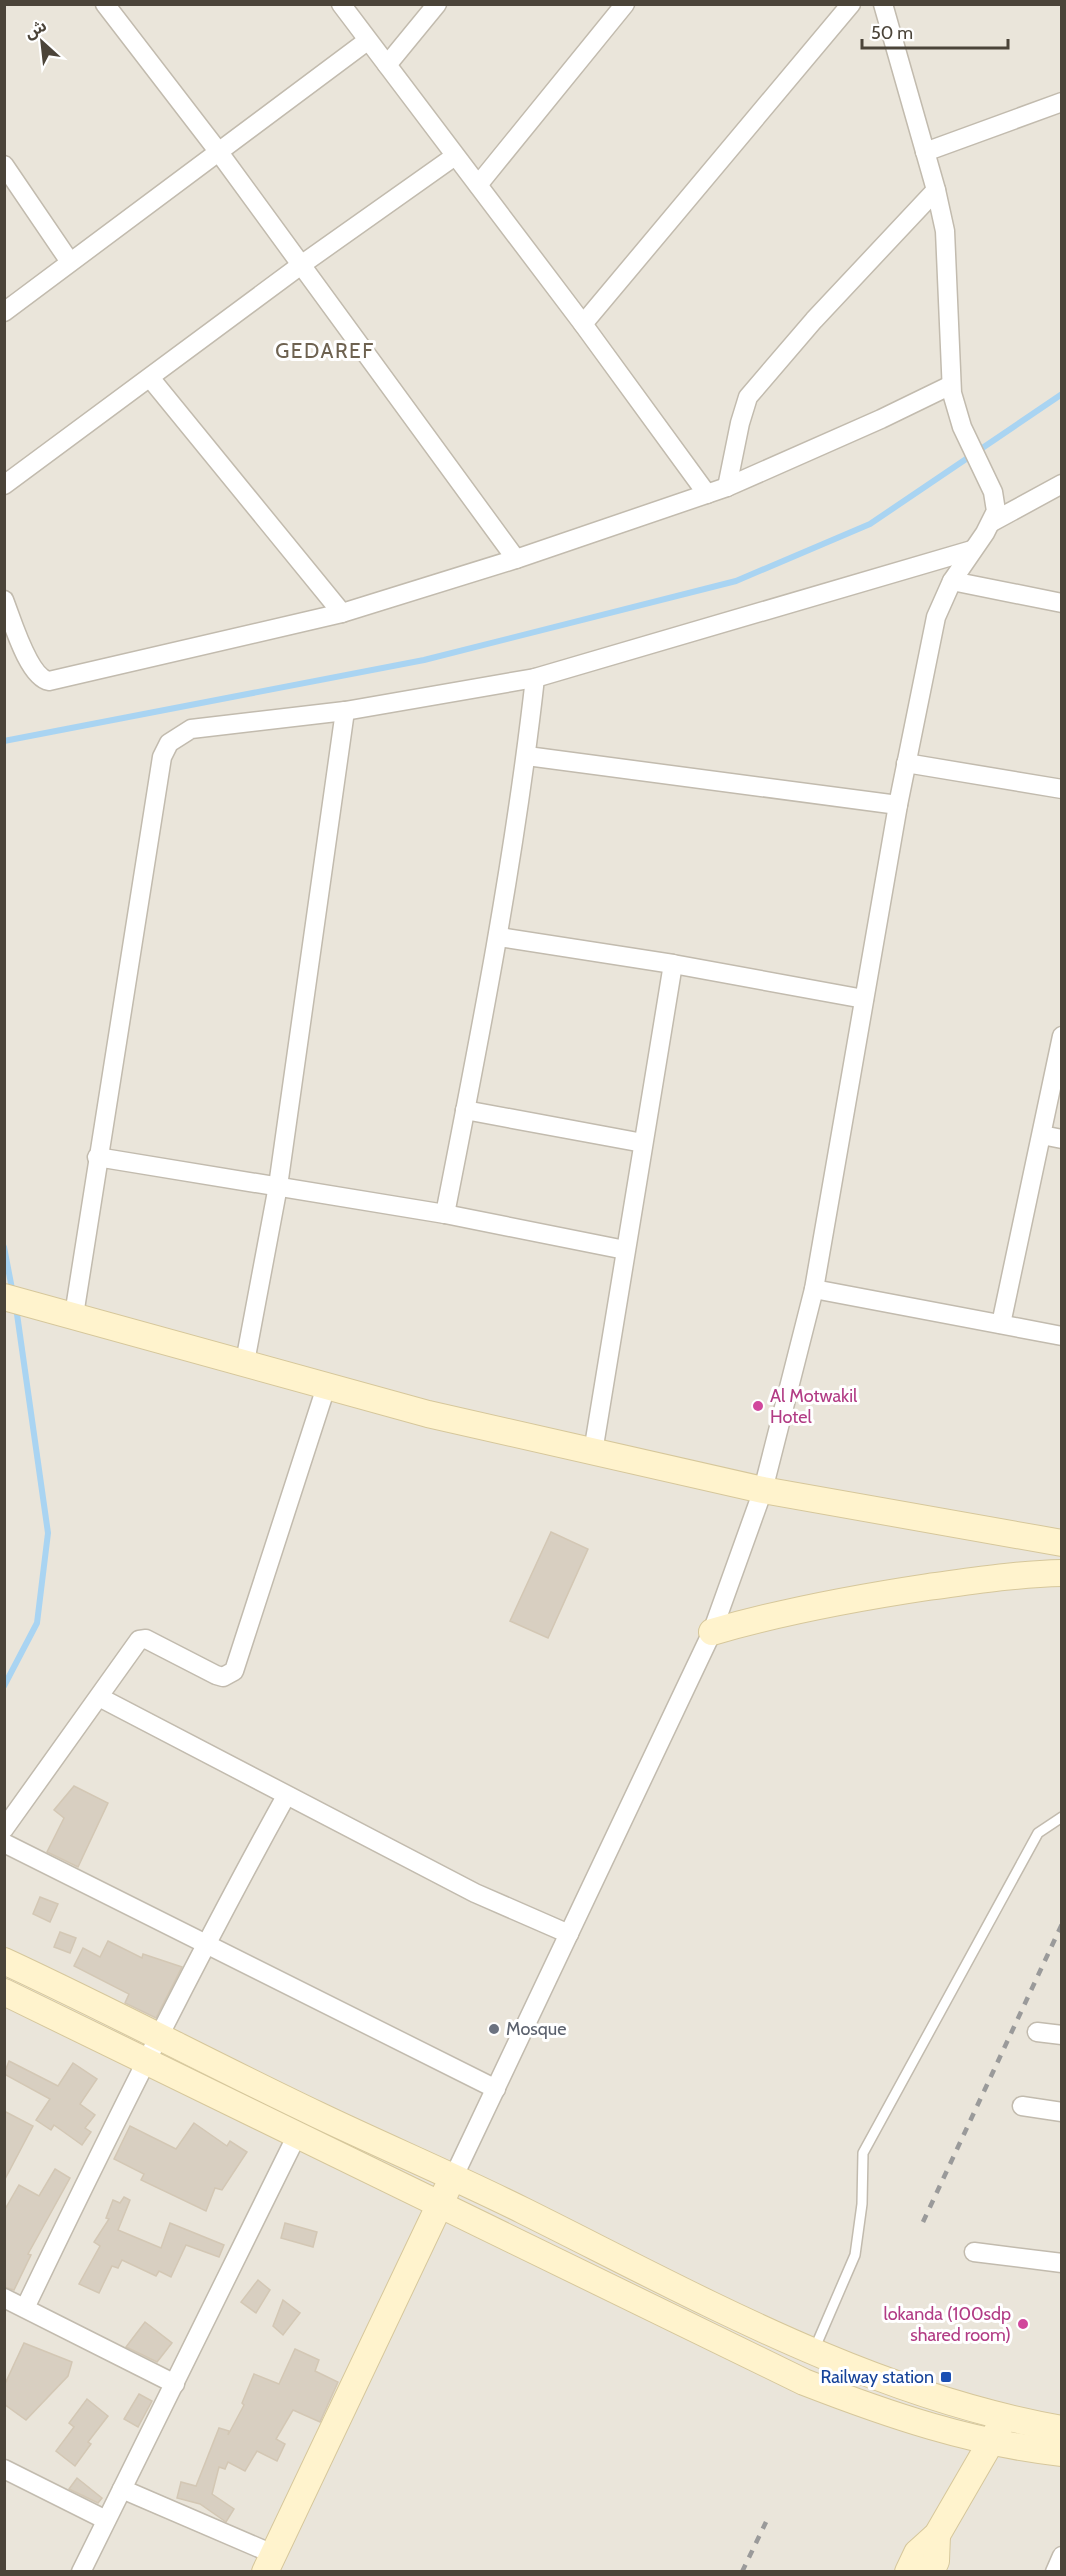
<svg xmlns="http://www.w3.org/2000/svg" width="1066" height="2576" font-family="Cabin,'Noto Sans Arabic',sans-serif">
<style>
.residential{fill:#eae5da}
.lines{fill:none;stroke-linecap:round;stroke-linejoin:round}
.stream{stroke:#a9d4f2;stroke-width:6}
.building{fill:#d8cfc1;stroke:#d3c7b4;stroke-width:1.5}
.lane-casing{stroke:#c2bbae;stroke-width:12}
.street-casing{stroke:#c2bbae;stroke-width:21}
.secondary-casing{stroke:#d6c79b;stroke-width:28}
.lane{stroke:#fff;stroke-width:9}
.street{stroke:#fff;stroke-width:18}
.secondary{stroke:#fff3cd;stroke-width:26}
.rail{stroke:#9a9a9a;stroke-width:4.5;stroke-dasharray:8 8;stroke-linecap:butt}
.hotel-dot{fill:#d1479c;stroke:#fff;stroke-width:2}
.worship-dot{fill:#6b7280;stroke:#fff;stroke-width:2}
.transit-dot{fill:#1a4fb4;stroke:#fff;stroke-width:2}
.labels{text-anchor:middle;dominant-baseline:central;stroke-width:6;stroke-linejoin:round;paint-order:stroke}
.hotel-label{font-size:18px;fill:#b23c85;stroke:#fff;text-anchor:start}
.worship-label{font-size:18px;fill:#5b616d;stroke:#fff;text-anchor:start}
.transit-label{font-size:18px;fill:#164399;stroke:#fff;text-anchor:end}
.quarter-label{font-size:21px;letter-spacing:1.5px;fill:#6e6250;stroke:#fff}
</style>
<rect width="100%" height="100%" fill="#f6f3ec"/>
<rect class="residential" x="5" y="5" width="1056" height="2566"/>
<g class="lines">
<g class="stream">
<path d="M4 741 424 660 736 581 870 524 1062 394"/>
<path d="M4 1247 13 1294"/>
<path d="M4 1686 37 1623 48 1533 16 1307"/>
</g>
</g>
<g class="building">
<path d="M551 1532 588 1549 548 1638 510 1621Z"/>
<path d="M74 1786 108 1803 78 1867 47 1852 64 1818 54 1810Z"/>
<path d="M40 1897 58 1904 50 1922 33 1914Z"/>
<path d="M60 1932 76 1938 70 1953 54 1947Z"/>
<path d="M108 1941 142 1958 143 1954 182 1967 156 2018 125 2003 129 1994 74 1966 83 1948 100 1957Z"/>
<path d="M9 2061 58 2086 73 2063 97 2079 80 2104 95 2115 85 2128 91 2132 82 2145 54 2125 51 2130 36 2120 50 2099 4 2074Z"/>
<path d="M4 2111 33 2126 4 2181Z"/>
<path d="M194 2123 227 2146 230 2141 247 2152 222 2190 215 2188 206 2211 141 2180 144 2174 114 2159 130 2126 176 2149Z"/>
<path d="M55 2169 70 2178 28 2254 31 2255 14 2290 4 2287V2211L19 2185 39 2196Z"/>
<path d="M124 2197 130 2200 118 2230 161 2248 170 2223 224 2245 219 2257 186 2245 171 2277 159 2271 156 2276 122 2260 118 2268 112 2266 99 2293 79 2284 100 2246 94 2242 109 2219 106 2218 113 2200 120 2203Z"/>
<path d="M285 2223 317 2232 313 2247 281 2238Z"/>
<path d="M258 2280 270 2290 256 2313 241 2302Z"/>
<path d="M283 2300 300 2313 283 2335 273 2326Z"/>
<path d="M145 2322 172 2343 157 2362 126 2347Z"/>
<path d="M24 2343 72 2362 68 2376 26 2420 4 2404V2386Z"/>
<path d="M295 2349 319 2360 315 2371 338 2382 320 2422 293 2410 276 2439 285 2444 277 2461 257 2451 245 2471 228 2462 225 2469 219 2467 212 2494 234 2509 226 2522 200 2504 177 2498 181 2482 196 2486 219 2428 229 2431 228 2435 244 2405 242 2403 254 2374 279 2384Z"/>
<path d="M139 2394 152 2401 138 2427 124 2419Z"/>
<path d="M87 2399 108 2416 88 2442 91 2444 75 2466 56 2451 74 2427 69 2423Z"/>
<path d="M77 2478 102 2498 98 2503 69 2489Z"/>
</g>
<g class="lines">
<g class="lane-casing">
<path id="lane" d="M814 2350 855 2255 862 2204 863 2153 1038 1833 1062 1817"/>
</g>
<g class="street-casing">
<g id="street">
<path d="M105 4 218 151 516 559"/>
<path d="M341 4 583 324 707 494"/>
<path d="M387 65 437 4"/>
<path d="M925 152 1062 102"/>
<path d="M4 165 70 262"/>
<path d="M478 185 625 4"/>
<path d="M4 312 367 41"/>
<path d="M583 324 851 4"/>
<path d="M151 379 342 613 516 559 727 487 881 419 951 385"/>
<path d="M4 485 301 265 455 156"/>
<path d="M727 487 740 423 748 397 814 320 936 190"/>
<path d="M992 522 1062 484"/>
<path d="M952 581 1062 603"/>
<path d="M4 600C12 620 28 677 49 681L342 613"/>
<path d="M527 756 898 805"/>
<path d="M906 763 1062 789"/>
<path d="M499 937 673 964 864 999"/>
<path d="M465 1110 643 1143"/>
<path d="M1042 1135 1062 1139"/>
<path d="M97 1157 445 1214 625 1250"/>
<path d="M445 1214C480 1036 515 858 535 678"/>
<path d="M814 1289 1062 1336"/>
<path d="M74 1315 162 757 169 743 191 729 345 711 535 678 972 550"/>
<path d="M1001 1324 1062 1036"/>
<path d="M245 1362 278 1186 345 711"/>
<path d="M593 1452 673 964"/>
<path d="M99 1697 475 1893 569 1934"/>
<path d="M4 1829 139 1640 146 1639 216 1675 223 1677 234 1671 326 1387"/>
<path d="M4 1843 496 2089"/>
<path d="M1037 2032 1062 2035"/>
<path d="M1022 2106 1062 2112"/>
<path d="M454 2176 712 1632 763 1490 814 1289 898 805 936 617 952 581 985 533 996 511 993 492 962 427 952 393 945 231 936 190 883 4"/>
<path d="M974 2252 1062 2263"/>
<path d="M4 2298 175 2384"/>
<path d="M25 2308C108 2135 193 1964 286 1796"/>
<path d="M4 2469 106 2520"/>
<path d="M122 2489 273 2554"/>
<path d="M81 2572 298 2133"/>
<path d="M1055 2572 1062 2556"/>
</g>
</g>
<g class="secondary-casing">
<g id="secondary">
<path d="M4 1297 428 1414 763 1490 1062 1543"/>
<path d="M712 1632C784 1611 855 1598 928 1587 973 1581 1017 1574 1062 1573"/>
<path d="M4 1961C110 2010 213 2065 318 2115 387 2148 456 2177 524 2211 697 2297 870 2395 1062 2429"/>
<path d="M4 1992 804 2382C889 2415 971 2443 1062 2453"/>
<path d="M265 2572 448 2187"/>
<path d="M908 2572 917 2553 937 2535 999 2428"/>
<path d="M931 2572 936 2561 937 2535"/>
</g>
</g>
<use href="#lane" class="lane"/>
<use href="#street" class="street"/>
<use href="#secondary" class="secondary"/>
<g class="rail">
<path d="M923 2222 1062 1924"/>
<path d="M742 2572 766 2522"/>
</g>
</g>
<g class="hotel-dot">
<circle cx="758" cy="1406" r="6"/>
<circle cx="1023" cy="2324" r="6"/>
</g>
<circle class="worship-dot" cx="494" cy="2029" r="6"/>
<rect class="transit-dot" x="940" y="2371" width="12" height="12" rx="3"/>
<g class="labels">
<g class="hotel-label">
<text x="770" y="1396">Al Motwakil<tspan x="770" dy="21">Hotel</tspan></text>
<text x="1011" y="2314" text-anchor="end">lokanda (100sdp<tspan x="1011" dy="21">shared room)</tspan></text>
</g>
<g class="worship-label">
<text x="506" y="2029">Mosque</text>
</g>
<g class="transit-label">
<text x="934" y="2377">Railway station</text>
</g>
<g class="quarter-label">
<text x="325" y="350">GEDAREF</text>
</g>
</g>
<rect width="1066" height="2576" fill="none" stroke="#4b4439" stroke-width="12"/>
<g transform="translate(42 42) rotate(333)" stroke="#ffffff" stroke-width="4.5" paint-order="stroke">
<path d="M0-4.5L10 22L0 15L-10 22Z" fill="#4b4439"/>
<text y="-9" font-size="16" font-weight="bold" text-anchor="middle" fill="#4b4439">ش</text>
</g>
<path d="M862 39v9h146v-9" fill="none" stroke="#4b4439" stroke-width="3"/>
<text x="871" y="39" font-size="18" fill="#4b4439" stroke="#ffffff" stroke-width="4.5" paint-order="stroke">50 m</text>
</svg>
